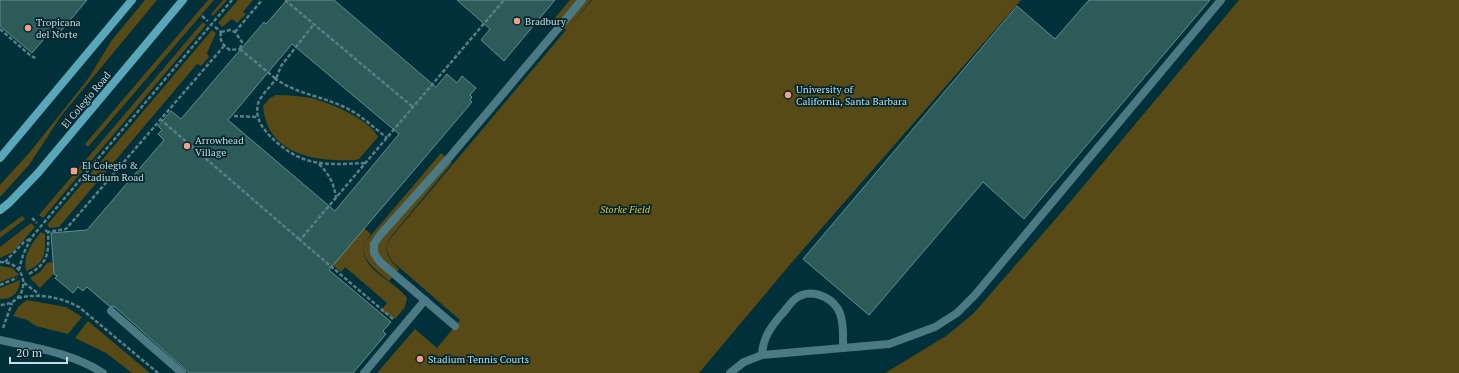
<svg xmlns="http://www.w3.org/2000/svg" width="1459" height="373" font-family="'PT Serif',serif">
<style>
.green{fill:#584a17}
.building{fill:#2c5b5a;stroke:#608f8e;fill-rule:evenodd}
.lines{fill:none;stroke-linecap:round;stroke-linejoin:round}
.path{stroke:#597e85;stroke-width:2.5;stroke-dasharray:4 2;stroke-linecap:butt}
.service{stroke:#4b7a84;stroke-width:8}
.tertiary{stroke:#4b7a84;stroke-width:8}
.secondary{stroke:#59a7b8;stroke-width:8}
.poi-dot{fill:#f49e89;stroke:#02252c;stroke-width:1.5}
.labels{text-anchor:middle;dominant-baseline:central;stroke-width:3.5;stroke-linejoin:round;paint-order:stroke}
.poi-label{font-size:10px;fill:#c6dde2;stroke:#02252c;text-anchor:start}
.street-label{font-size:10px;fill:#c6dde2;stroke:#02252c}
.park-label{font-size:10px;font-style:italic;fill:#e4c13d;stroke:#02252c}
</style>
<rect width="100%" height="100%" fill="#003039"/>
<g class="green">
<path d="M145 0H157L61 116 29 165 0 197V185L30 152 88 79 112 40Z"/>
<path d="M208 0H214L88 147 85 144Z"/>
<path d="M223 0H227L213 16 211 14Z"/>
<path d="M238 0H253L243 12 246 14 237 23 232 19 222 27 218 23Z"/>
<path d="M570 0H591L569 27 592 0H1021L793 261 699 373H377L415 329 437 348 460 320 393 262C387 254 385 248 389 240L566 30 554 19Z"/>
<path d="M1239 0H1459V373H885L946 336 973 314 1060 214Z"/>
<path d="M203 22 206 25 43 218 39 215Z"/>
<path d="M212 30 216 33 207 53 209 57 201 66 197 64 59 227 50 228 47 225Z"/>
<path d="M276 95C288 95 299 96 311 98 329 102 370 120 378 137L359 159 355 160C316 162 267 155 263 106L270 98Z"/>
<path d="M441 153 452 163 389 239C383 252 389 260 399 269L389 281C376 269 356 258 367 240Z"/>
<path d="M22 216 25 219 0 238V232Z"/>
<path d="M31 223 35 227 13 252 0 258V247Z"/>
<path d="M364 228 371 234C346 265 392 277 407 298L405 307 395 319 380 311 387 303 345 267 341 272 309 244Z"/>
<path d="M41 232 45 234C46 253 45 264 26 271 23 255 31 244 41 232Z"/>
<path d="M51 262 59 268 40 288 30 278 40 272 47 263Z"/>
<path d="M0 266 12 268 19 275 0 282Z"/>
<path d="M20 280C20 292 12 300 0 299V288Z"/>
<path d="M27 300 66 307 82 317 68 334 36 326 27 320 13 316 19 306Z"/>
<path d="M88 321 150 373H132L106 353 75 338Z"/>
</g>
<g class="building">
<path d="M0 0H87L61 31 55 26 32 53 0 26Z"/>
<path d="M287 0H334L436 87 447 74 457 83 462 76 476 88 470 95 472 97 470 100 472 102 329 270 391 322 383 331 386 334 353 373H189L115 307 109 306 87 287 83 291 78 287 73 293 55 278 57 276 54 274 51 233 87 230 164 140 158 134 162 130 158 126 171 111 181 119 264 22 266 24ZM292 44 399 134 335 211 228 120Z"/>
<path d="M457 0H555L504 61 481 40 490 29Z"/>
<path d="M1089 0H1210L1024 219 983 182 869 315 803 259 1017 6 1055 39Z"/>
</g>
<g class="lines">
<g class="path">
<path d="M285 0 414 108"/>
<path d="M202 16 208 21"/>
<path d="M215 27 221 32"/>
<path d="M0 29 31 56 36 58"/>
<path d="M221 32 230 30 235 32 242 42 240 49"/>
<path d="M221 32C219 41 223 45 230 50L240 49"/>
<path d="M235 32 262 0"/>
<path d="M240 49 276 79 281 66 314 24"/>
<path d="M234 116 257 117"/>
<path d="M160 119 300 240"/>
<path d="M365 163C324 165 300 167 269 135 261 126 255 117 258 104 260 96 271 86 276 79 295 93 320 96 342 106 359 113 373 127 387 138"/>
<path d="M319 164C329 174 334 183 336 198"/>
<path d="M32 218 37 223"/>
<path d="M45 230 48 232"/>
<path d="M0 262C30 261 32 304 0 305"/>
<path d="M5 262 24 242 30 239"/>
<path d="M19 270 23 255 31 238 232 0"/>
<path d="M29 274C48 263 49 253 48 232L66 229 224 46"/>
<path d="M24 283 39 294"/>
<path d="M0 285 17 278"/>
<path d="M18 298C39 293 60 297 79 307L158 373"/>
<path d="M393 319 300 240 504 0"/>
<path d="M3 328 12 303"/>
</g>
<g class="service">
<path d="M111 311 182 373"/>
<path d="M455 326 380 262 374 253V244L381 234 448 159 582 0"/>
<path d="M762 355C763 338 770 328 781 315 786 310 790 303 795 299 809 288 829 295 838 309 844 320 843 336 843 348"/>
<path d="M364 373 425 300"/>
<path d="M730 373 744 362 762 355 889 344 935 327 957 313 975 295 1221 0"/>
</g>
<path class="tertiary" d="M0 340C36 348 72 353 103 373"/>
<g class="secondary">
<path d="M0 158 132 0"/>
<path d="M0 210 9 203 38 173 183 0"/>
</g>
</g>
<g class="poi-dot">
<circle cx="517" cy="21" r="4"/>
<circle cx="28" cy="28" r="4"/>
<circle cx="788" cy="95" r="4"/>
<circle cx="187" cy="146" r="4"/>
<rect x="70" y="167" width="8" height="8" rx="2"/>
<circle cx="420" cy="359" r="4"/>
</g>
<g class="labels">
<g class="poi-label">
<text x="525" y="21">Bradbury</text>
<text x="36" y="22">Tropicana<tspan x="36" dy="12">del Norte</tspan></text>
<text x="796" y="89">University of<tspan x="796" dy="12">California, Santa Barbara</tspan></text>
<text x="195" y="140">Arrowhead<tspan x="195" dy="12">Village</tspan></text>
<text x="82" y="165">El Colegio &amp;<tspan x="82" dy="12">Stadium Road</tspan></text>
<text x="428" y="359">Stadium Tennis Courts</text>
</g>
<g class="street-label">
<text transform="translate(86 100) rotate(-50)">El Colegio Road</text>
</g>
<g class="park-label">
<text x="625" y="209">Storke Field</text>
</g>
</g>
<path d="M10 357v6h57v-6" fill="none" stroke="#c6dde2" stroke-width="2"/>
<text x="16" y="357" font-size="12" fill="#c6dde2" stroke="#02252c" stroke-width="3" paint-order="stroke">20 m</text>
</svg>
